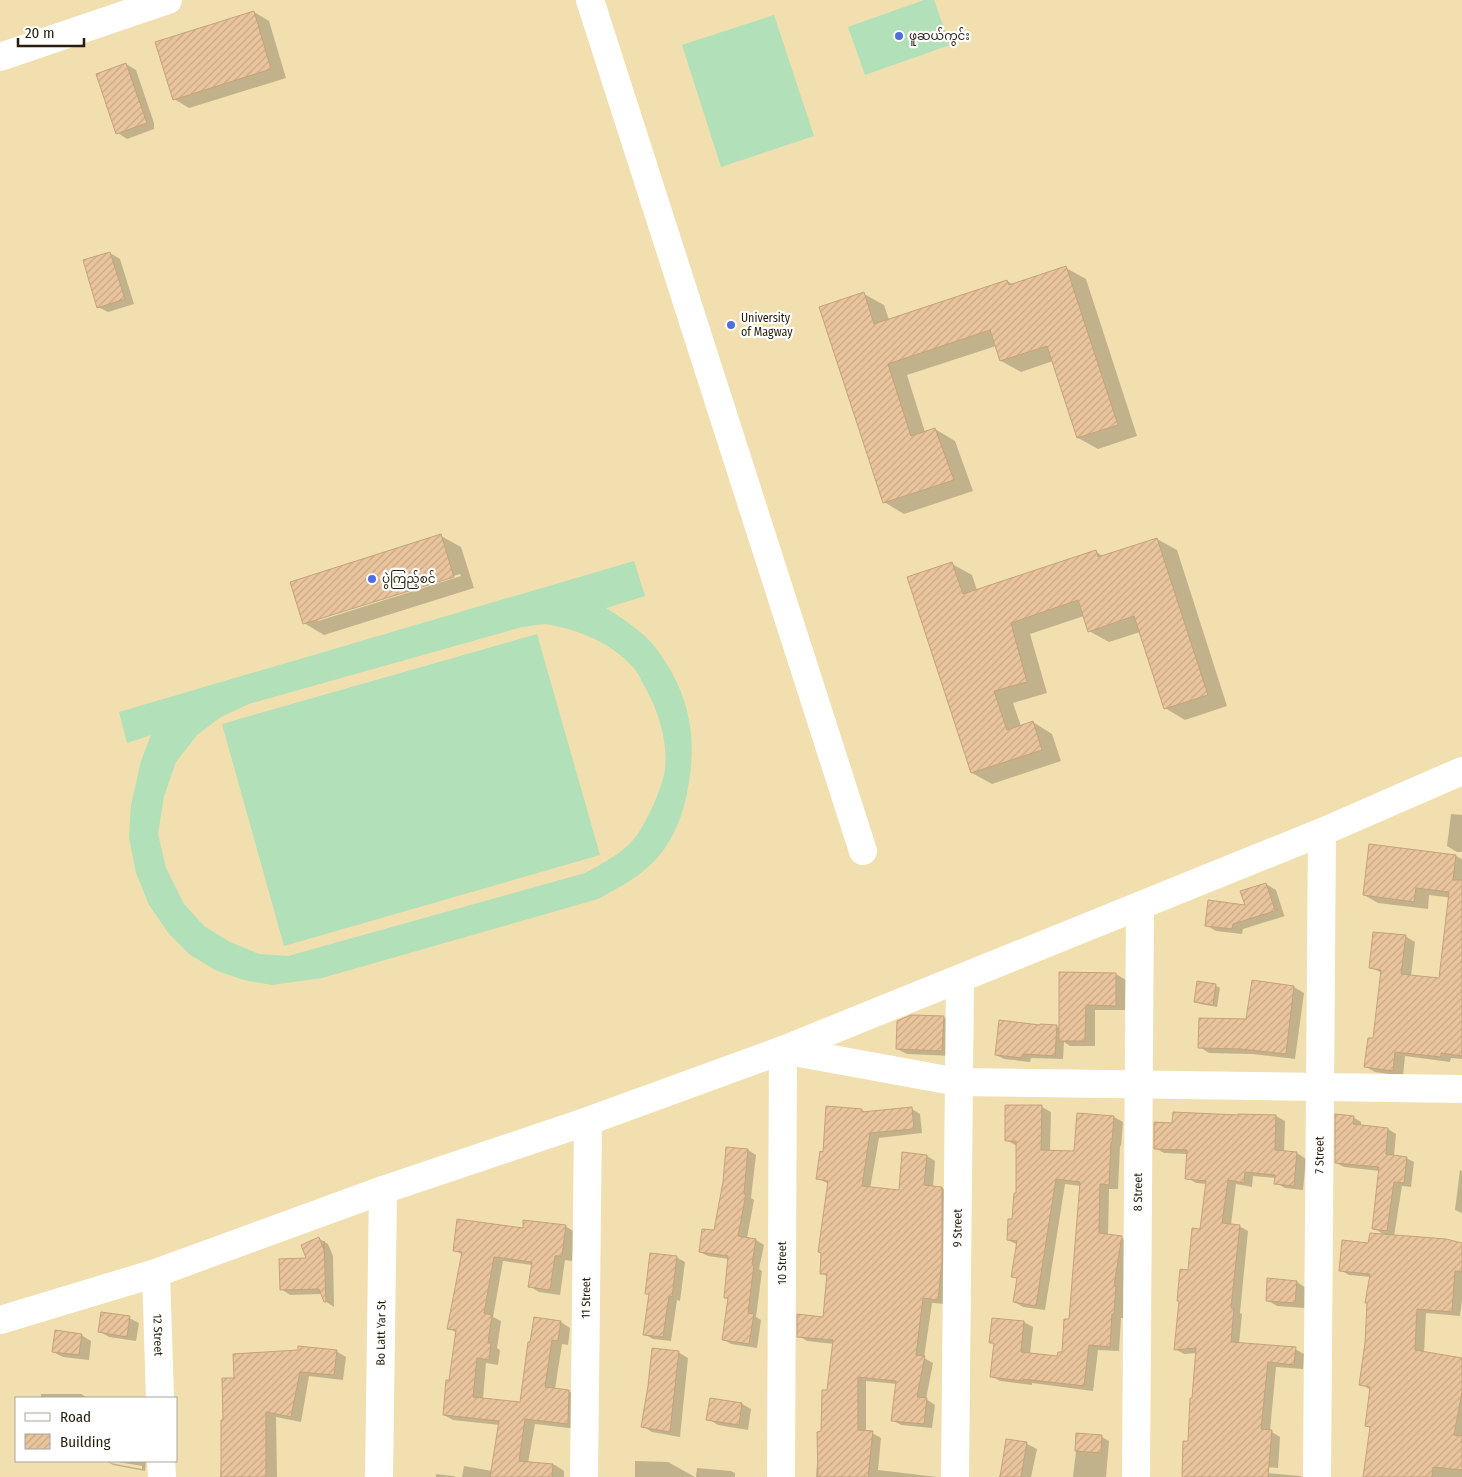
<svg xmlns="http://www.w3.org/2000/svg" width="1462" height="1477" font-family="'Fira Sans Condensed','Noto Sans Myanmar',sans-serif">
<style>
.grass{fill:#b1e0b9;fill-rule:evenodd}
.shadow{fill:#0003;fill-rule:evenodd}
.building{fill:url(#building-hatch);stroke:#c5a27c}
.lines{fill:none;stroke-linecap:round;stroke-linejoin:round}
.minor{stroke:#fff;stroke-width:28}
.poi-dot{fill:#506ee3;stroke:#fff;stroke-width:2}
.labels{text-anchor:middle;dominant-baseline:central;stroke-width:4.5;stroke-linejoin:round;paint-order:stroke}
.poi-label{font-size:12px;fill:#261f0c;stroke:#fff;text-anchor:start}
.street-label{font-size:12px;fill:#261f0c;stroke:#fff}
</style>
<defs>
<pattern id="building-hatch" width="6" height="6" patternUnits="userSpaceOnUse" patternTransform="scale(1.25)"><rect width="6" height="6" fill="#e9c49d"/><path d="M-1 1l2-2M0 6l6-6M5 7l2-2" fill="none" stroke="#c8a886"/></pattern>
</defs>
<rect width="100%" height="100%" fill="#f2dfaf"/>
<g class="grass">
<path d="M924 0H934L950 45 865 75 848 27Z"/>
<path d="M774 15 814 136 721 167 682 45Z"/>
<path d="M634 561 645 596 606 608C620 617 634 626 646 637 656 647 664 659 671 671 693 711 696 748 687 793 682 819 670 848 649 866 634 880 616 889 598 899L322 978 272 985 244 980 215 970 189 954 169 934 149 905 136 873 129 838 131 805 141 761 151 735 127 743 119 712ZM545 624C577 629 610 642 632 666 638 672 642 682 646 689 659 713 668 742 665 769 663 787 647 821 637 835 624 853 603 863 585 873L288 956 259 954 230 942 204 926 184 904 166 868 158 834 164 796 176 762 197 735 221 717 249 704 522 627Z"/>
<path d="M537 634 600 855 284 946 222 724Z"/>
</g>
<g class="shadow">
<path d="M254 12 269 21 286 78 189 108 174 99Z"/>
<path d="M126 64 136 70 154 123V129L127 139 118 133Z"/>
<path d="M110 253 120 259 134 304 108 312 98 307Z"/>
<path d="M1066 268 1086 279 1137 436 1098 449 1078 438 1053 361 1021 372 1001 361 996 346 907 375 925 432 935 429 955 441 973 491 904 514 884 502 864 294 884 305 889 320 1007 281 1014 285Z"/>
<path d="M441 536 461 547 474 588 324 635 304 623ZM460 574 461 576 318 621V618Z"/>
<path d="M1157 539 1177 550 1227 706 1185 720 1165 708 1140 632 1109 642 1089 631 1084 616 1030 634 1047 693 1013 703 1021 726 1033 722 1052 734 1061 761 992 784 972 773 952 564 972 575 977 590 1095 551 1104 557Z"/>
<path d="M1451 814 1462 815V852H1457L1447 846Z"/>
<path d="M1456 856 1462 859V899L1429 895 1428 909 1378 903 1364 895Z"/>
<path d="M1266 884 1276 890 1284 915 1285 916 1243 929 1242 934 1216 931 1206 925 1246 907Z"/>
<path d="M1462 908V1059L1451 1058 1450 1062 1405 1056 1403 1076 1375 1072 1366 1067 1374 1040 1382 973 1370 967 1405 936 1415 942 1411 976 1440 979Z"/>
<path d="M1116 974 1126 980 1125 1010H1095V1046H1070L1064 1042 1063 1059 1031 1058 1030 1062 1004 1059 996 1055 1041 1027 1056 1026 1060 1028Z"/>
<path d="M1253 982 1294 987 1304 993 1295 1059 1252 1054 1209 1053 1200 1047 1248 1021Z"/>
<path d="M1215 985 1220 988 1217 1007 1200 1004 1195 1001Z"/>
<path d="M943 1017 953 1023 952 1056 907 1054 897 1049Z"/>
<path d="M1007 1106 1042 1107 1051 1112 1050 1151 1075 1152 1078 1114 1114 1117 1123 1122 1121 1146H1120L1118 1189H1109L1108 1235 1122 1238 1131 1243 1123 1291 1125 1292 1123 1318H1121L1119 1351 1098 1350 1093 1391 1032 1383V1385L1000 1381 991 1376 995 1345 991 1342 1024 1322 1033 1327 1030 1354 1059 1358 1063 1353 1070 1321 1081 1186 1065 1184 1045 1310 1023 1307 1014 1302 1018 1279 1013 1276 1018 1245 1008 1240 1013 1221 1017 1194V1146L1006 1140Z"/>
<path d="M912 1109 920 1114 922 1133 879 1138 870 1189 900 1192 927 1156 935 1161 933 1187 942 1188 951 1193 946 1304 932 1303 924 1358 933 1363 926 1399 935 1405 932 1428 901 1425 892 1420 897 1384 866 1381V1432L872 1433 881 1438 878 1470 937 1477H816L817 1463H819L834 1344 807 1341 799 1336 824 1318 828 1277 821 1273 829 1184 817 1178 824 1153 862 1110 867 1113Z"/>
<path d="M1276 1116 1285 1121 1284 1152 1297 1153 1306 1159 1303 1190 1285 1188 1276 1183V1178L1253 1176 1252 1187 1236 1184 1231 1225 1239 1226 1248 1231 1240 1313 1242 1314 1239 1344 1295 1349 1304 1354 1303 1369 1276 1367 1270 1431 1280 1437 1278 1468 1242 1465V1477H1183L1190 1443 1197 1353 1184 1354 1175 1349 1180 1301 1202 1230 1207 1184 1196 1183 1187 1178 1188 1154 1164 1153 1155 1148 1173 1125Z"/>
<path d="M1353 1117 1361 1122V1126L1388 1129 1396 1134 1394 1156 1406 1158 1414 1162 1411 1187 1402 1186 1394 1236 1462 1244V1300L1460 1316 1426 1313 1424 1353 1462 1359V1477H1364L1371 1428 1366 1425 1371 1390 1360 1384 1366 1343 1371 1277 1349 1275 1340 1270 1369 1244 1385 1235 1373 1228 1380 1171 1344 1167 1336 1163Z"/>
<path d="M748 1150 756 1155 751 1198 754 1200 747 1238 756 1240 764 1245 759 1269 762 1271 756 1317 761 1320 757 1348 731 1344 723 1339 729 1300 725 1297 729 1259 708 1256 700 1252 715 1232Z"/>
<path d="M1460 1170 1462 1171V1213L1455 1210Z"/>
<path d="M565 1226 575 1232 572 1261 565 1260 560 1295 539 1292 529 1286 532 1265 503 1261 493 1317 501 1321 497 1348 500 1350 498 1365 486 1363 483 1399 521 1403 535 1318 561 1322 570 1328 568 1345 562 1344 555 1389 569 1391 578 1397 577 1429 535 1424 528 1463 555 1465 564 1471V1477H462L464 1466 492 1471 500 1425 453 1420 444 1415 457 1333 448 1328 463 1255 454 1250 524 1229Z"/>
<path d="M318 1238 328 1244 333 1256 334 1307 325 1301 322 1294 290 1295 281 1289 308 1260Z"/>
<path d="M676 1257 685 1262 680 1301 677 1300 671 1341 653 1339 644 1334 650 1295 646 1293Z"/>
<path d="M1297 1282 1306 1288 1305 1308 1277 1306 1267 1300Z"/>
<path d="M129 1318 139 1323 136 1341 109 1337 99 1331Z"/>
<path d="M81 1335 91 1341 89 1360 63 1357 53 1352Z"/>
<path d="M336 1351 346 1357 343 1380 309 1376 301 1422 276 1417 277 1477H220L221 1465 223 1466 224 1421 235 1380Z"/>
<path d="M678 1352 688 1358 680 1437 652 1432 642 1426Z"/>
<path d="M41 1394H81L88 1398H41Z"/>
<path d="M742 1404 751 1409 748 1430 718 1425 708 1419Z"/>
<path d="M1078 1434 1102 1437 1109 1441 1106 1477H1073Z"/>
<path d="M1007 1441 1027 1444 1037 1449 1031 1477H999L1000 1474H1002Z"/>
<path d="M103 1461H109L111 1463 142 1469V1466L112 1461H146L145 1471 113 1465 106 1461Z"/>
<path d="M635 1461 668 1462 695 1477H635Z"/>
<path d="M697 1468 731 1471 735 1473V1477H696Z"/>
<path d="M1268 1473 1300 1476 1302 1477H1268Z"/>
<path d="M436 1474 453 1476 456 1477H436Z"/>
</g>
<g class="building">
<path d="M254 11 271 69 173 100 155 42Z"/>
<path d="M126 63 147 123 116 134 96 74Z"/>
<path d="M110 252 125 299 97 308 83 260Z"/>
<path d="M1066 266 1118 425 1077 438 1047 346 1000 361 990 330 888 364 911 436 935 428 954 480 883 503 819 307 864 292 874 324 1007 280 1009 285Z"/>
<path d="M441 534 454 577 303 624 290 582Z"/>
<path d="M1157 538 1208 695 1164 709 1134 616 1088 632 1078 600 1011 623 1027 682 994 691 1007 730 1033 721 1042 750 971 773 907 577 952 562 963 594 1096 550 1098 557Z"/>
<path d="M1369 844 1456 855 1453 880H1462V1056L1441 1053V1057L1395 1052 1393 1071 1364 1067 1368 1038H1373L1381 970 1369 968 1373 932 1406 935 1401 974 1439 978 1449 892 1416 888 1414 902 1363 895Z"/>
<path d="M1266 883 1275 910H1278L1233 924 1232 929 1205 926 1208 900 1245 905 1240 891Z"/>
<path d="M1059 972 1116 973V1006L1086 1005 1085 1041H1059Z"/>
<path d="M1252 980 1294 986 1286 1054 1241 1049 1198 1048 1199 1018 1246 1019Z"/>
<path d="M1197 981 1216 984 1213 1005 1194 1002Z"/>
<path d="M911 1015 944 1016 942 1051 896 1049 897 1021Z"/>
<path d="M999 1020 1040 1025V1024L1057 1025 1055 1056 1023 1054 1022 1058 995 1055Z"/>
<path d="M1005 1105H1042L1041 1150 1074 1151 1077 1113 1114 1116 1112 1142H1111L1109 1185 1100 1184 1099 1233 1122 1236 1114 1286H1116L1114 1314H1112L1110 1347 1089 1345 1084 1386 1023 1379V1381L990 1377 994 1343H989L992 1318 1024 1321 1021 1352 1057 1356 1058 1352H1062L1064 1319H1069L1080 1182 1056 1179 1036 1306 1013 1302 1017 1278 1011 1277 1017 1241 1007 1240 1008 1219H1012L1014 1193H1016V1141H1005Z"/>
<path d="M826 1106 862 1109V1112L912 1107 914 1129 870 1133 862 1186 899 1190 902 1152 927 1155 924 1185 942 1187V1262L938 1300 923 1298 916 1355 925 1356 917 1397 927 1398 924 1424 891 1421 896 1381 858 1377V1430L873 1431 868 1477H818L817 1432 821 1431 822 1390H827L833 1340 797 1337V1314L823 1317 827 1274H820L821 1253 818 1252 828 1181 816 1179 820 1151 823 1152Z"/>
<path d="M1173 1112 1238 1115V1114L1276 1115 1275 1150 1297 1152 1294 1186 1274 1184 1275 1175 1245 1172 1244 1183 1228 1180 1222 1223 1240 1225 1231 1308H1234L1231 1342 1296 1347 1294 1365 1268 1362 1261 1429 1272 1430 1268 1477H1182L1183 1441H1188L1190 1398H1192L1196 1348 1174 1350 1179 1301H1177L1180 1269 1188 1270 1192 1228 1200 1229 1206 1181 1185 1179 1187 1150 1154 1149V1122L1172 1123Z"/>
<path d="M1335 1114 1354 1116 1353 1124 1388 1128 1386 1154 1407 1157 1404 1183 1394 1182 1387 1231 1372 1229 1379 1167 1335 1163Z"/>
<path d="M726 1147 748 1149 744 1194H746L738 1236 756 1239 752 1264 754 1265 748 1313 754 1314 749 1344 722 1340 728 1298H724L728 1256 699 1252 702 1229 714 1230 723 1182Z"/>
<path d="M457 1219 523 1228V1220L566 1225 562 1256H555L550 1290 528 1287 532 1262 494 1257 484 1313 492 1315 488 1343H491L489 1360 477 1358 473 1397 520 1402 528 1342H530L534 1317 561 1321 558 1341 552 1340 545 1387 569 1390 568 1424 525 1419 519 1461 553 1464 552 1477H490L499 1421 443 1415 446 1380H449L456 1330 447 1329 462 1252 453 1251Z"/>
<path d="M1370 1233 1446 1239 1462 1243V1272L1455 1271 1452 1312 1417 1309 1415 1350 1462 1358V1392L1454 1435 1462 1436V1470L1433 1467 1432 1477H1363L1370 1427 1365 1426 1370 1387 1359 1385 1365 1343 1367 1303H1365L1370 1274 1339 1271 1342 1240 1368 1243Z"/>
<path d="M319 1237 324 1250V1241L326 1302H324L319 1289 280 1290 279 1259 306 1258 301 1245Z"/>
<path d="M650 1253 677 1256 672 1297 669 1296 663 1337 643 1335 649 1294H645Z"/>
<path d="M1267 1278 1297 1281 1295 1303 1266 1301Z"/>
<path d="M101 1312 130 1316 127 1337 98 1332Z"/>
<path d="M55 1330 82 1334 79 1355 52 1352Z"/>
<path d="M298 1346 337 1350 334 1375 300 1372 291 1417 266 1412V1477H221V1420H223L222 1378H234L233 1354 298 1350Z"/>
<path d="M652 1348 679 1351 670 1432 641 1427 648 1386Z"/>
<path d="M710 1398 742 1403 739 1425 706 1420Z"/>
<path d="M1076 1433 1102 1435 1101 1453 1075 1451Z"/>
<path d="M1006 1439 1027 1442 1021 1477H1000Z"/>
</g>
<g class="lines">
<g class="minor">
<path d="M590 0 863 851"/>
<path d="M0 57 168 0"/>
<path id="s1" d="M156 1273 160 1398"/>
<path d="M0 1320 156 1273 383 1190 588 1121 783 1050 958 1082 1462 1089"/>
<path d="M161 1461 162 1477"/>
<path id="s2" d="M379 1477 383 1190"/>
<path id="s3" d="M584 1477 588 1121"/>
<path id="s4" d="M781 1477 783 1050 1322 832 1462 771"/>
<path id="s5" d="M955 1477 960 979"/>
<path id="s6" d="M1136 1477 1140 906"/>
<path id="s7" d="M1317 1477 1322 832"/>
</g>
</g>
<g class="poi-dot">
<circle cx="899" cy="36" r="5"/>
<circle cx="731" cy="325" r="5"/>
<circle cx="372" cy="579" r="5"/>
</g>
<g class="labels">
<g class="poi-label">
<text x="909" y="36">ဖူဆယ်ကွင်း</text>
<text x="741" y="318">University<tspan x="741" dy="14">of Magway</tspan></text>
<text x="382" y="579">ပွဲကြည့်စင်</text>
</g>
<g class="street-label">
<text stroke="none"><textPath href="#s7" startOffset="322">7 Street</textPath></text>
<text stroke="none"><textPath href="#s6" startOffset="285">8 Street</textPath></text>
<text stroke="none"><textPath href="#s5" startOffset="249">9 Street</textPath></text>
<text stroke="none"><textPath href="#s4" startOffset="214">10 Street</textPath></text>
<text stroke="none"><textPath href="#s3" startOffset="179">11 Street</textPath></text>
<text stroke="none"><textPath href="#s2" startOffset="144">Bo Latt Yar St</textPath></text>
<text stroke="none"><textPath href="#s1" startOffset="62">12 Street</textPath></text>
</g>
</g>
<rect x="15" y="1397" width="162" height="65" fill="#ffffff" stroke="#a8a59e"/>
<rect x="25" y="1413" width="25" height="8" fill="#ffffff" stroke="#a8a59e"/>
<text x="60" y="1422" font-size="15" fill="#261f0c">Road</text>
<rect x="25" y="1434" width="25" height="15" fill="url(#building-hatch)" stroke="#a8a59e"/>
<text x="60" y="1447" font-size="15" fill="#261f0c">Building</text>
<path d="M18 38v8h66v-8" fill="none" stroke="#261f0c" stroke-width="2.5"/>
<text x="25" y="38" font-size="15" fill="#261f0c" stroke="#ffffff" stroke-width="4" paint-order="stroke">20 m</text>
</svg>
